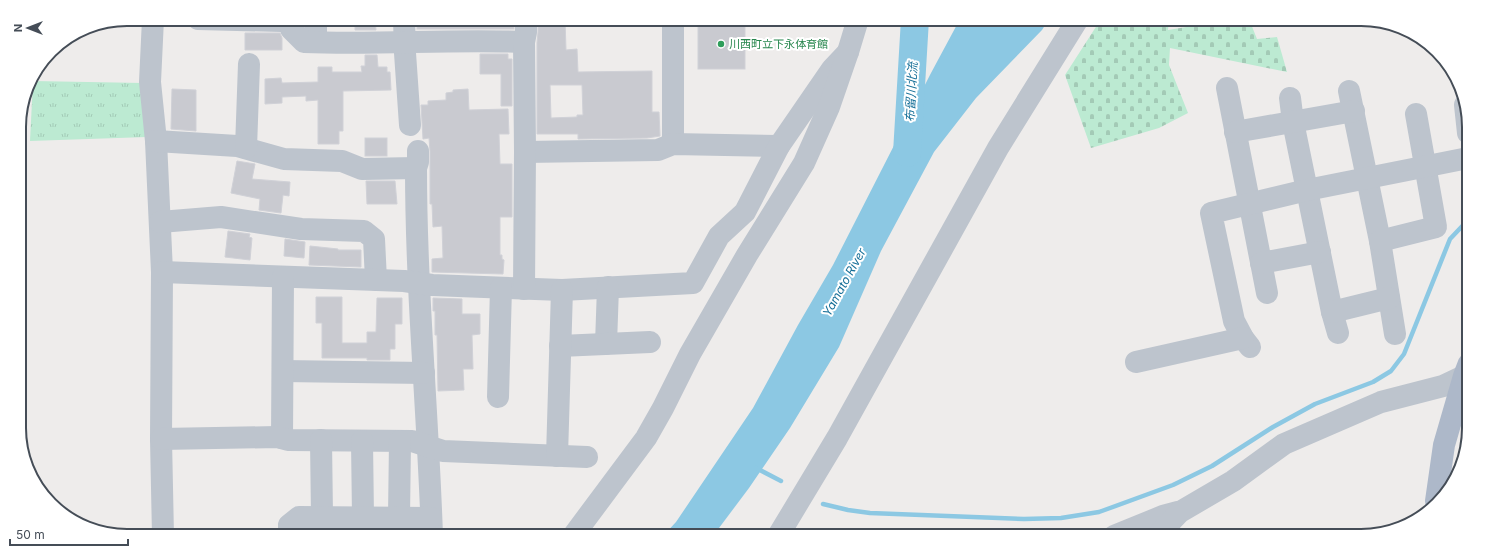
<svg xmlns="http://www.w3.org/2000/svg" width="1488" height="555" font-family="Inter,'Noto Sans JP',sans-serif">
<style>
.cemetery{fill:url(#cemetery-stones)}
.park{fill:url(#park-tufts)}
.water{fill:#8cc8e3}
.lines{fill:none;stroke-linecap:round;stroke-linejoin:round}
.stream{stroke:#8cc8e3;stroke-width:4.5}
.river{stroke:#8cc8e3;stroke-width:28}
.building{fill:#c9cad0;stroke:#d0d1d7;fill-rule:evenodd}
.minor{stroke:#bdc4cd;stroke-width:22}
.major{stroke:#adb8c9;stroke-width:22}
.leisure-dot{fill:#2e9e5b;stroke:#fff;stroke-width:1.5}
.labels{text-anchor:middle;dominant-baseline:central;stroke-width:4;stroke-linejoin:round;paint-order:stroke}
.leisure-label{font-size:11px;fill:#27864d;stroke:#fff;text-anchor:start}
.water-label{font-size:12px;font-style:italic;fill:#177098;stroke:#fff}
.rim{fill:none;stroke:#454d57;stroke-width:2}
</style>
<defs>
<pattern id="cemetery-stones" width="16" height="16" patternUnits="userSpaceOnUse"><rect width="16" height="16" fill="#bcead2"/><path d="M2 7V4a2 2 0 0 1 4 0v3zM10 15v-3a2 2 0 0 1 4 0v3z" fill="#a3cab6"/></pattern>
<pattern id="park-tufts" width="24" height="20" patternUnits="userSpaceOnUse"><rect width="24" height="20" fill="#bcead2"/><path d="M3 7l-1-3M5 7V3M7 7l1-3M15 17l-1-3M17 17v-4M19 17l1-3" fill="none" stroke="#a3cab6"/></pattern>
</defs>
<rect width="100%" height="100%" fill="#eeeceb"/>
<path class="cemetery" d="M1101 19H1169L1168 30 1235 19H1249L1257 39 1277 37 1287 72 1170 48 1169 65 1188 113 1159 128 1091 148 1065 75Z"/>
<path class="park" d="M33 81 143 83 147 137 30 141Z"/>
<path class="water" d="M960 19H1049L1042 30 976 98 934 152 881 251 839 347 790 428 749 488 713 536H663L676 522 753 408 798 325 833 265 931 73Z"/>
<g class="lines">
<g class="stream">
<path d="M756 468 781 481"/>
<path d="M823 504 848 510 870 513 1024 519 1061 518 1099 512 1173 485 1212 466 1273 427 1315 404 1373 382 1391 371 1404 354 1450 239 1468 220"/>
</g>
<path class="river" d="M907 153 915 19"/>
</g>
<g class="building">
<rect x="417" y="19" width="97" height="10"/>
<path d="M538 19H565L566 50 577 49 578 72 652 71V112H659L660 136 647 138 578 139V134H537V43L538 32ZM550 85H582L583 115H577V117L551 118Z"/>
<rect x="698" y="19" width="47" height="50"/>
<path d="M375 20 376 30H355V21Z"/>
<path d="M245 33H280L282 38V50H245Z"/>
<path d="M480 54H508V59H512V106H501V74H480Z"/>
<path d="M365 55H377L378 67H387V72H390L391 90 343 91V131H339V144H318V100L306 101V96L282 97V103L265 104V79L281 78 282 83 318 82V67H332V72H362L361 66H365Z"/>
<path d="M172 89 196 90V131L171 129Z"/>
<path d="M468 89 469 110 508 109 509 134H499L500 164H512V217H500V255H502V259L504 260 503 274 432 272V259L443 258 442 226 433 227 432 204H430V151L429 138 423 139 421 105H428V101L446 100V93L453 92V90Z"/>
<rect x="365" y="138" width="22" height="18"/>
<path d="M237 161 255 164 252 179 290 182 289 196 283 195 281 213 259 210 260 199 231 193Z"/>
<path d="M366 181H395L397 204H367Z"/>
<path d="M228 231 250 234 249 237 252 238 250 260 225 257Z"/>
<path d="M285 239 305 242 304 258 284 256Z"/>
<path d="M310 246 338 249V250H361V267L309 265Z"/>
<path d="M316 297H342V343H367V332H376L377 298H402V324H395V349H390V360H367V358H322V323H316Z"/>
<path d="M433 298 462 299V314H480V334L472 335 473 369H463L464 390 438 391 437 335H435V311H433Z"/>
</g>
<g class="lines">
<g class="minor">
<path d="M153 19 150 82 156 141 162 272 161 439 163 536"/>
<path d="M198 19 282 21"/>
<path d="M316 19V42"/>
<path d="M404 19 405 53 410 125"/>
<path d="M673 19V144"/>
<path d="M291 29 304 42C377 45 450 39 524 42"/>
<path d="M1227 88 1267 293"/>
<path d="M1349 91 1380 241 1395 334"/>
<path d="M1290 98 1293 122 1332 312 1338 333"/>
<path d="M1465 105 1468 133"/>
<path d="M1235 132 1354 111"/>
<path d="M156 141 237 146 284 159 342 161 362 169 416 168"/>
<path d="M246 148 249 64"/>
<path d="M418 151V162L416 168C416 291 428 413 432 536"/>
<path d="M525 152 658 150 673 144 779 146"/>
<path d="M160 222 221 217 301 229 364 231 374 239 376 280"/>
<path d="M1380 241 1436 227 1416 114"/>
<path d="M1261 263 1320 252"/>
<path d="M162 272 404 281 432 285 562 290 693 283 719 236 745 212 779 146 832 69 848 52"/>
<path d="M524 289 525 152 524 42 526 32V19"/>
<path d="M1332 312 1389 298"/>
<path d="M606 344 608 287"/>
<path d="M560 346 650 342"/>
<path d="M1250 347 1243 338 1234 321 1211 213 1307 190 1468 158"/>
<path d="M1136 362 1243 338"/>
<path d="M283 371 424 373"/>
<path d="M498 397 501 288"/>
<path d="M282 438 283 277"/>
<path d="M161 439 277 437 288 440 412 441 443 451 587 457"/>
<path d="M321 440 322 516"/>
<path d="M362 441 363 517"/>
<path d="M557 456 562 290"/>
<path d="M399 517 400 441"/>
<path d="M289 536V525L299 517 431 518"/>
<path d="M573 536 646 438 663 408 690 354 747 255 804 163 829 107 848 52 858 19"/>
<path d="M778 536 837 438 998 148 1078 19"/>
<path d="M1114 536 1163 516 1178 512"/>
<path d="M1157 536 1180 512 1233 481 1284 444 1381 402 1443 386 1464 376H1469"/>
</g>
<path class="major" d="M1436 501 1444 445 1464 376 1469 363"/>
</g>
<circle class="leisure-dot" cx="721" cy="44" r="4"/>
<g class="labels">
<g class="leisure-label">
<text x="729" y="44">川西町立下永体育館</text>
</g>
<g class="water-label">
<text transform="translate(911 92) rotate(-87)">布留川北流</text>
<text transform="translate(844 282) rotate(-61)">Yamato River</text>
</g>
</g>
<path d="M0 0H1488V555H0ZM127 26H1361A101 101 0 0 1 1462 127V428A101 101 0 0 1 1361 529H127A101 101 0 0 1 26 428V127A101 101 0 0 1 127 26Z" fill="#fff" fill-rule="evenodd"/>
<path class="rim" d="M127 26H1361A101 101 0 0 1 1462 127V428A101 101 0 0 1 1361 529H127A101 101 0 0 1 26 428V127A101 101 0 0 1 127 26Z"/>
<g transform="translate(28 28) rotate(270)" stroke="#ffffff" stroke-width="3" paint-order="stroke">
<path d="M0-3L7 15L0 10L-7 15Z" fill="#454d57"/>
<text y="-6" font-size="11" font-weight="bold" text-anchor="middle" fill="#454d57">N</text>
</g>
<path d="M10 539v6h118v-6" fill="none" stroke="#454d57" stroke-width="2"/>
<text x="16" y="539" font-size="12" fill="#454d57" stroke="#ffffff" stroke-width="3" paint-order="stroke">50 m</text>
</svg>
